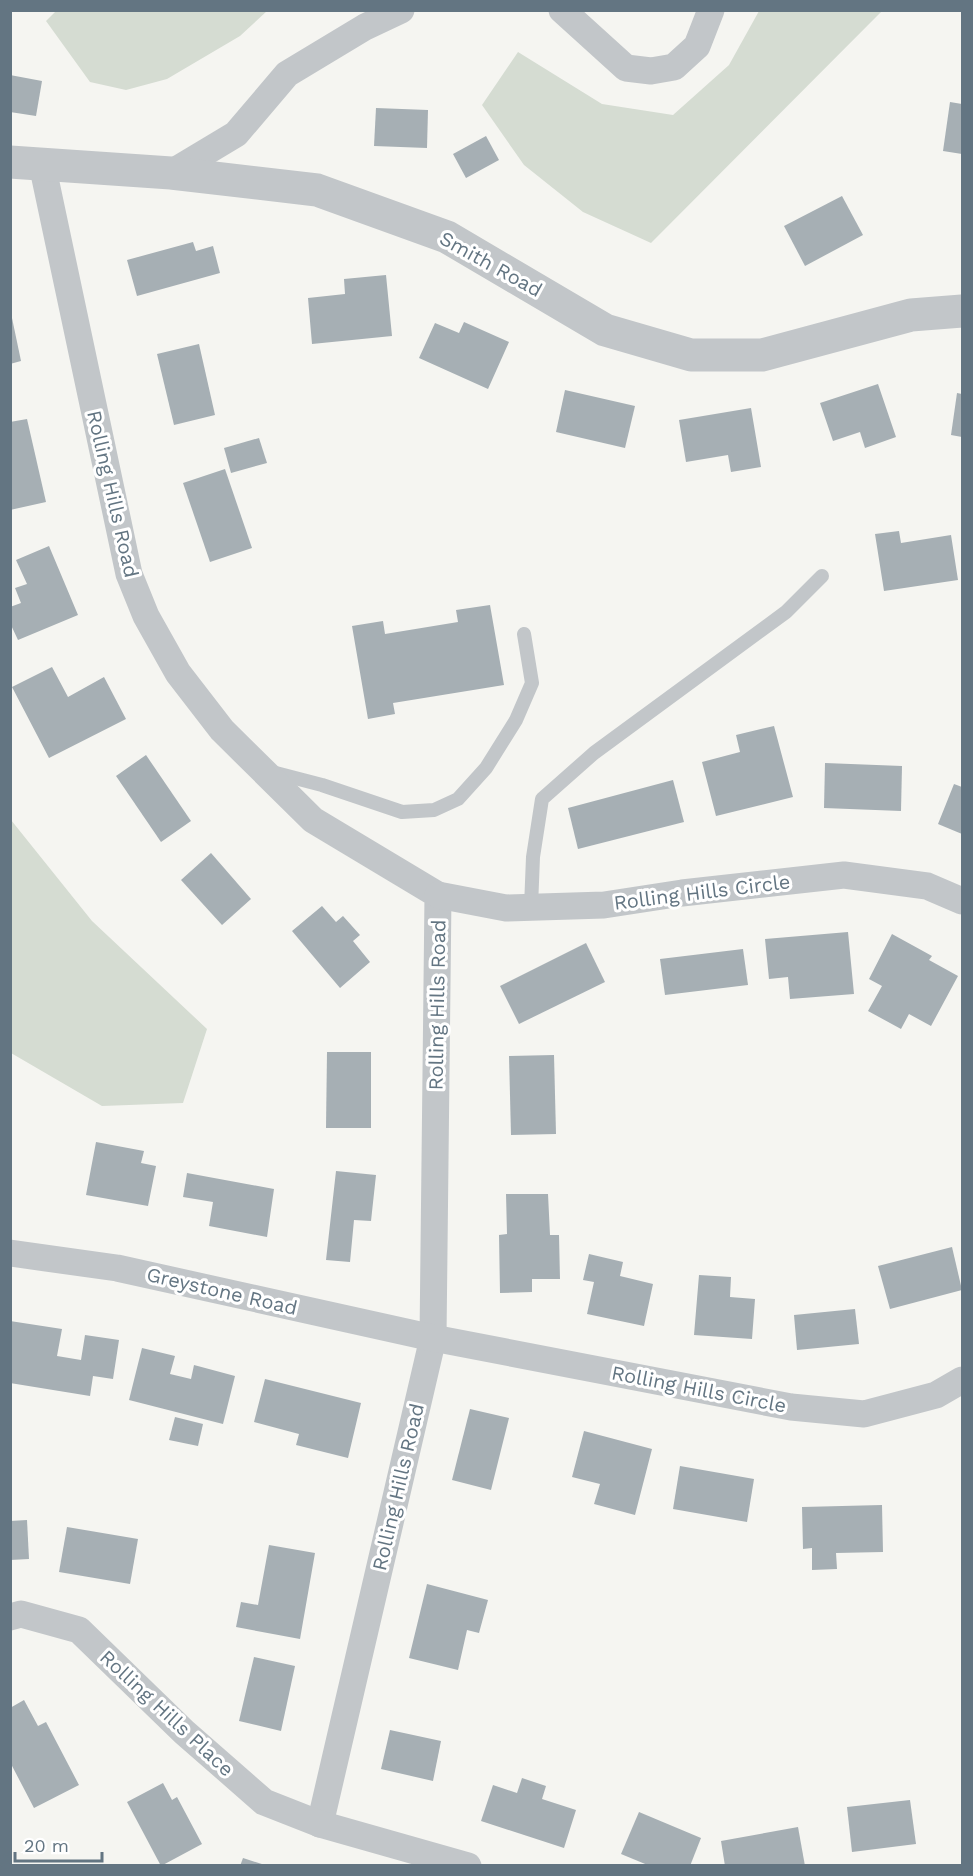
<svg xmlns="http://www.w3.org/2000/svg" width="973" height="1876" font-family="'Work Sans',sans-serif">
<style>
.green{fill:#d5dcd2}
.building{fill:#a6afb4}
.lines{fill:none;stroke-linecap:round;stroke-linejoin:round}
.service{stroke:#c2c6c9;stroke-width:14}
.minor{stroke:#c2c6c9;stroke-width:27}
.tertiary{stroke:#c2c6c9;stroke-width:33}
.labels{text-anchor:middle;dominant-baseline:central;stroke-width:6;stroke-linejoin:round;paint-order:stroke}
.street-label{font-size:20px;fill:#637582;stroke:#fff}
</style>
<rect width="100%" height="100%" fill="#f5f5f1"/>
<g class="green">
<path d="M56 11V10L267 11 240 36 167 79 126 90 90 82 46 21Z"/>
<path d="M759 11H882L651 243 583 212 524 165 482 105 518 52 602 104 673 115 729 65Z"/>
<path d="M11 820 92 921 207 1029 183 1103 102 1106 11 1053Z"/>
</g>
<g class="building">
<path d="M10 75 42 81 36 116 10 112Z"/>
<path d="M950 102 962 104V154L943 151Z"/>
<path d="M376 108 428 110 427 148 374 146Z"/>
<path d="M486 136 499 160 466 178 453 154Z"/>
<path d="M842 196 863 235 805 266 784 226Z"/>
<path d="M193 242 196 251 213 246 220 273 137 296 127 260Z"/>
<path d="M386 275 392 336 312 344 308 298 345 294 344 279Z"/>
<path d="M12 318 21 361 10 364V319Z"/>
<path d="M464 322 509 342 488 389 419 358 435 323 459 333Z"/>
<path d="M199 344 215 415 174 425 157 354Z"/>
<path d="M878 384 896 437 865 448 860 432 833 441 820 403Z"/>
<path d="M565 390 635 406 625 448 556 432Z"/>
<path d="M957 393 962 394V437L951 435Z"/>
<path d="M751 408 761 467 731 472 728 455 686 462 679 420Z"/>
<path d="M27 419 46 502 10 510V422Z"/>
<path d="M259 438 267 463 231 473 224 448Z"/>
<path d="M225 469 252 548 210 562 183 483Z"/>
<path d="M899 531 901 543 951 535 958 580 884 591 875 534Z"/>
<path d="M49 546 78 615 18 640 10 623V607L21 603 15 588 27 584 16 560Z"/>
<path d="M490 605 504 685 393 703 395 714 368 719 352 626 383 621 385 634 458 622 456 610Z"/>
<path d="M52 667 68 697 104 677 126 719 49 758 12 687Z"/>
<path d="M774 726 793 797 716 816 702 762 740 752 736 735Z"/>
<path d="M146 755 191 821 161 842 116 776Z"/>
<path d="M825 763 902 766 901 811 824 808Z"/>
<path d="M673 780 684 822 578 849 568 808Z"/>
<path d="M954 784 962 787V834L938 824Z"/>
<path d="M211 853 251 899 222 925 181 880Z"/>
<path d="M322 906 336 922 343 916 360 935 353 941 370 962 340 988 292 931Z"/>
<path d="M848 932 854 994 790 999 788 977 769 979 765 939Z"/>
<path d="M892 934 932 956 929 960 958 976 931 1026 909 1014 901 1029 868 1011 882 986 869 979Z"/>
<path d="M586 943 605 982 519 1024 500 986Z"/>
<path d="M743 949 748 985 665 995 660 959Z"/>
<path d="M327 1052H371V1128H326Z"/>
<path d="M554 1055 556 1134 511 1135 509 1056Z"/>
<path d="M96 1142 144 1151 141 1163 156 1166 148 1206 86 1195Z"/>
<path d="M336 1171 376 1175 371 1221 354 1220 350 1262 326 1260Z"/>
<path d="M187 1173 274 1189 267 1237 209 1226 213 1202 183 1197Z"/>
<path d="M506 1194H548L550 1235H559L560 1279H532V1292L500 1293 499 1235 507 1234Z"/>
<path d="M952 1247 962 1290 890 1309 878 1266Z"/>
<path d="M589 1254 623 1262 620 1276 653 1284 644 1326 587 1314 594 1282 583 1280Z"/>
<path d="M699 1275 731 1277 730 1297 755 1299 752 1339 694 1335Z"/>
<path d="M855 1309 859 1344 797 1350 794 1315Z"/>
<path d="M10 1321 62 1329 57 1356 81 1360 85 1335 119 1340 113 1379 93 1376 90 1396 10 1383Z"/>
<path d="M142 1348 175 1356 170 1374 191 1379 194 1365 235 1376 223 1424 129 1400Z"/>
<path d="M265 1379 361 1403 348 1458 296 1445 299 1434 254 1422Z"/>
<path d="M470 1409 509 1418 491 1490 452 1480Z"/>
<path d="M175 1417 203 1424 198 1446 169 1440Z"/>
<path d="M584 1431 652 1449 635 1515 594 1504 600 1484 572 1477Z"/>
<path d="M680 1466 754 1479 747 1522 673 1509Z"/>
<path d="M882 1505 883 1552 836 1553 837 1569 812 1570V1548L803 1549 802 1507Z"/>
<path d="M27 1520 29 1559 10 1560V1521Z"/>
<path d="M67 1527 138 1539 130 1584 59 1572Z"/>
<path d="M269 1545 315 1553 300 1639 236 1627 241 1602 258 1605Z"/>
<path d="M427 1584 488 1600 479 1633 467 1630 458 1670 409 1658Z"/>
<path d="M254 1657 295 1666 281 1731 239 1721Z"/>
<path d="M24 1700 38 1726 46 1722 79 1785 34 1808 10 1762V1708Z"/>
<path d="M390 1730 441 1741 433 1781 381 1769Z"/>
<path d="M522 1778 546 1786 542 1799 576 1810 564 1848 481 1821 493 1785 517 1793Z"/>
<path d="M163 1783 172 1800 177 1797 202 1844 161 1866 127 1802Z"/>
<path d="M910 1800 916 1844 852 1852 847 1807Z"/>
<path d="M639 1812 701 1838 690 1866H650L621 1854Z"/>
<path d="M798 1827 805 1866H725L721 1841Z"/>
<path d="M243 1858 265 1865V1866H240Z"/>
</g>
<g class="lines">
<g class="service">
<path d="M272 772 322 785 402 812 434 810 458 799 486 768 516 720 532 683 524 634"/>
<path d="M531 907 533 857 542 799 594 753 786 612 822 576"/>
</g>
<g class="minor">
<path d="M562 10 626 68 651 71 674 67 697 46 711 10"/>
<path d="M42 164 129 574 146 616 178 673 222 730 313 820 438 895 433 1338 320 1824"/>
<path d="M171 173 236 134 287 74 365 27 401 10"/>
<path d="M438 895 506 908 604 905 682 893 844 875 927 886 962 901"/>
<path d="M10 1253 117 1268 433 1338 791 1407 864 1414 936 1395 962 1380"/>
<path d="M10 1617 21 1614 79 1630 184 1732 264 1802 320 1824 468 1866"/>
</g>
<path class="tertiary" d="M10 162 171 173 317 190 447 237 605 330 691 355H762L911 315 962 311"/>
</g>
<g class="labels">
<g class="street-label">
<text transform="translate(491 264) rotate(29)">Smith Road</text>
<text transform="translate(113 494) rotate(77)">Rolling Hills Road</text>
<text transform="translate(702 892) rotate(-7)">Rolling Hills Circle</text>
<text transform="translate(437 1005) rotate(-89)">Rolling Hills Road</text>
<text transform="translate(222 1291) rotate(13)">Greystone Road</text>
<text transform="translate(699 1389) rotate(11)">Rolling Hills Circle</text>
<text transform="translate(398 1487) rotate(-77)">Rolling Hills Road</text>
<text transform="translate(167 1713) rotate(43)">Rolling Hills Place</text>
</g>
</g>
<rect width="973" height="1876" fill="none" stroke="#637582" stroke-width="24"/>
<path d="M15 1852v9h87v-9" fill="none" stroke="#637582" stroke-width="3"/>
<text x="24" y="1852" font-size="18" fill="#637582" stroke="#ffffff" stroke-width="4.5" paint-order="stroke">20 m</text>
</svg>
